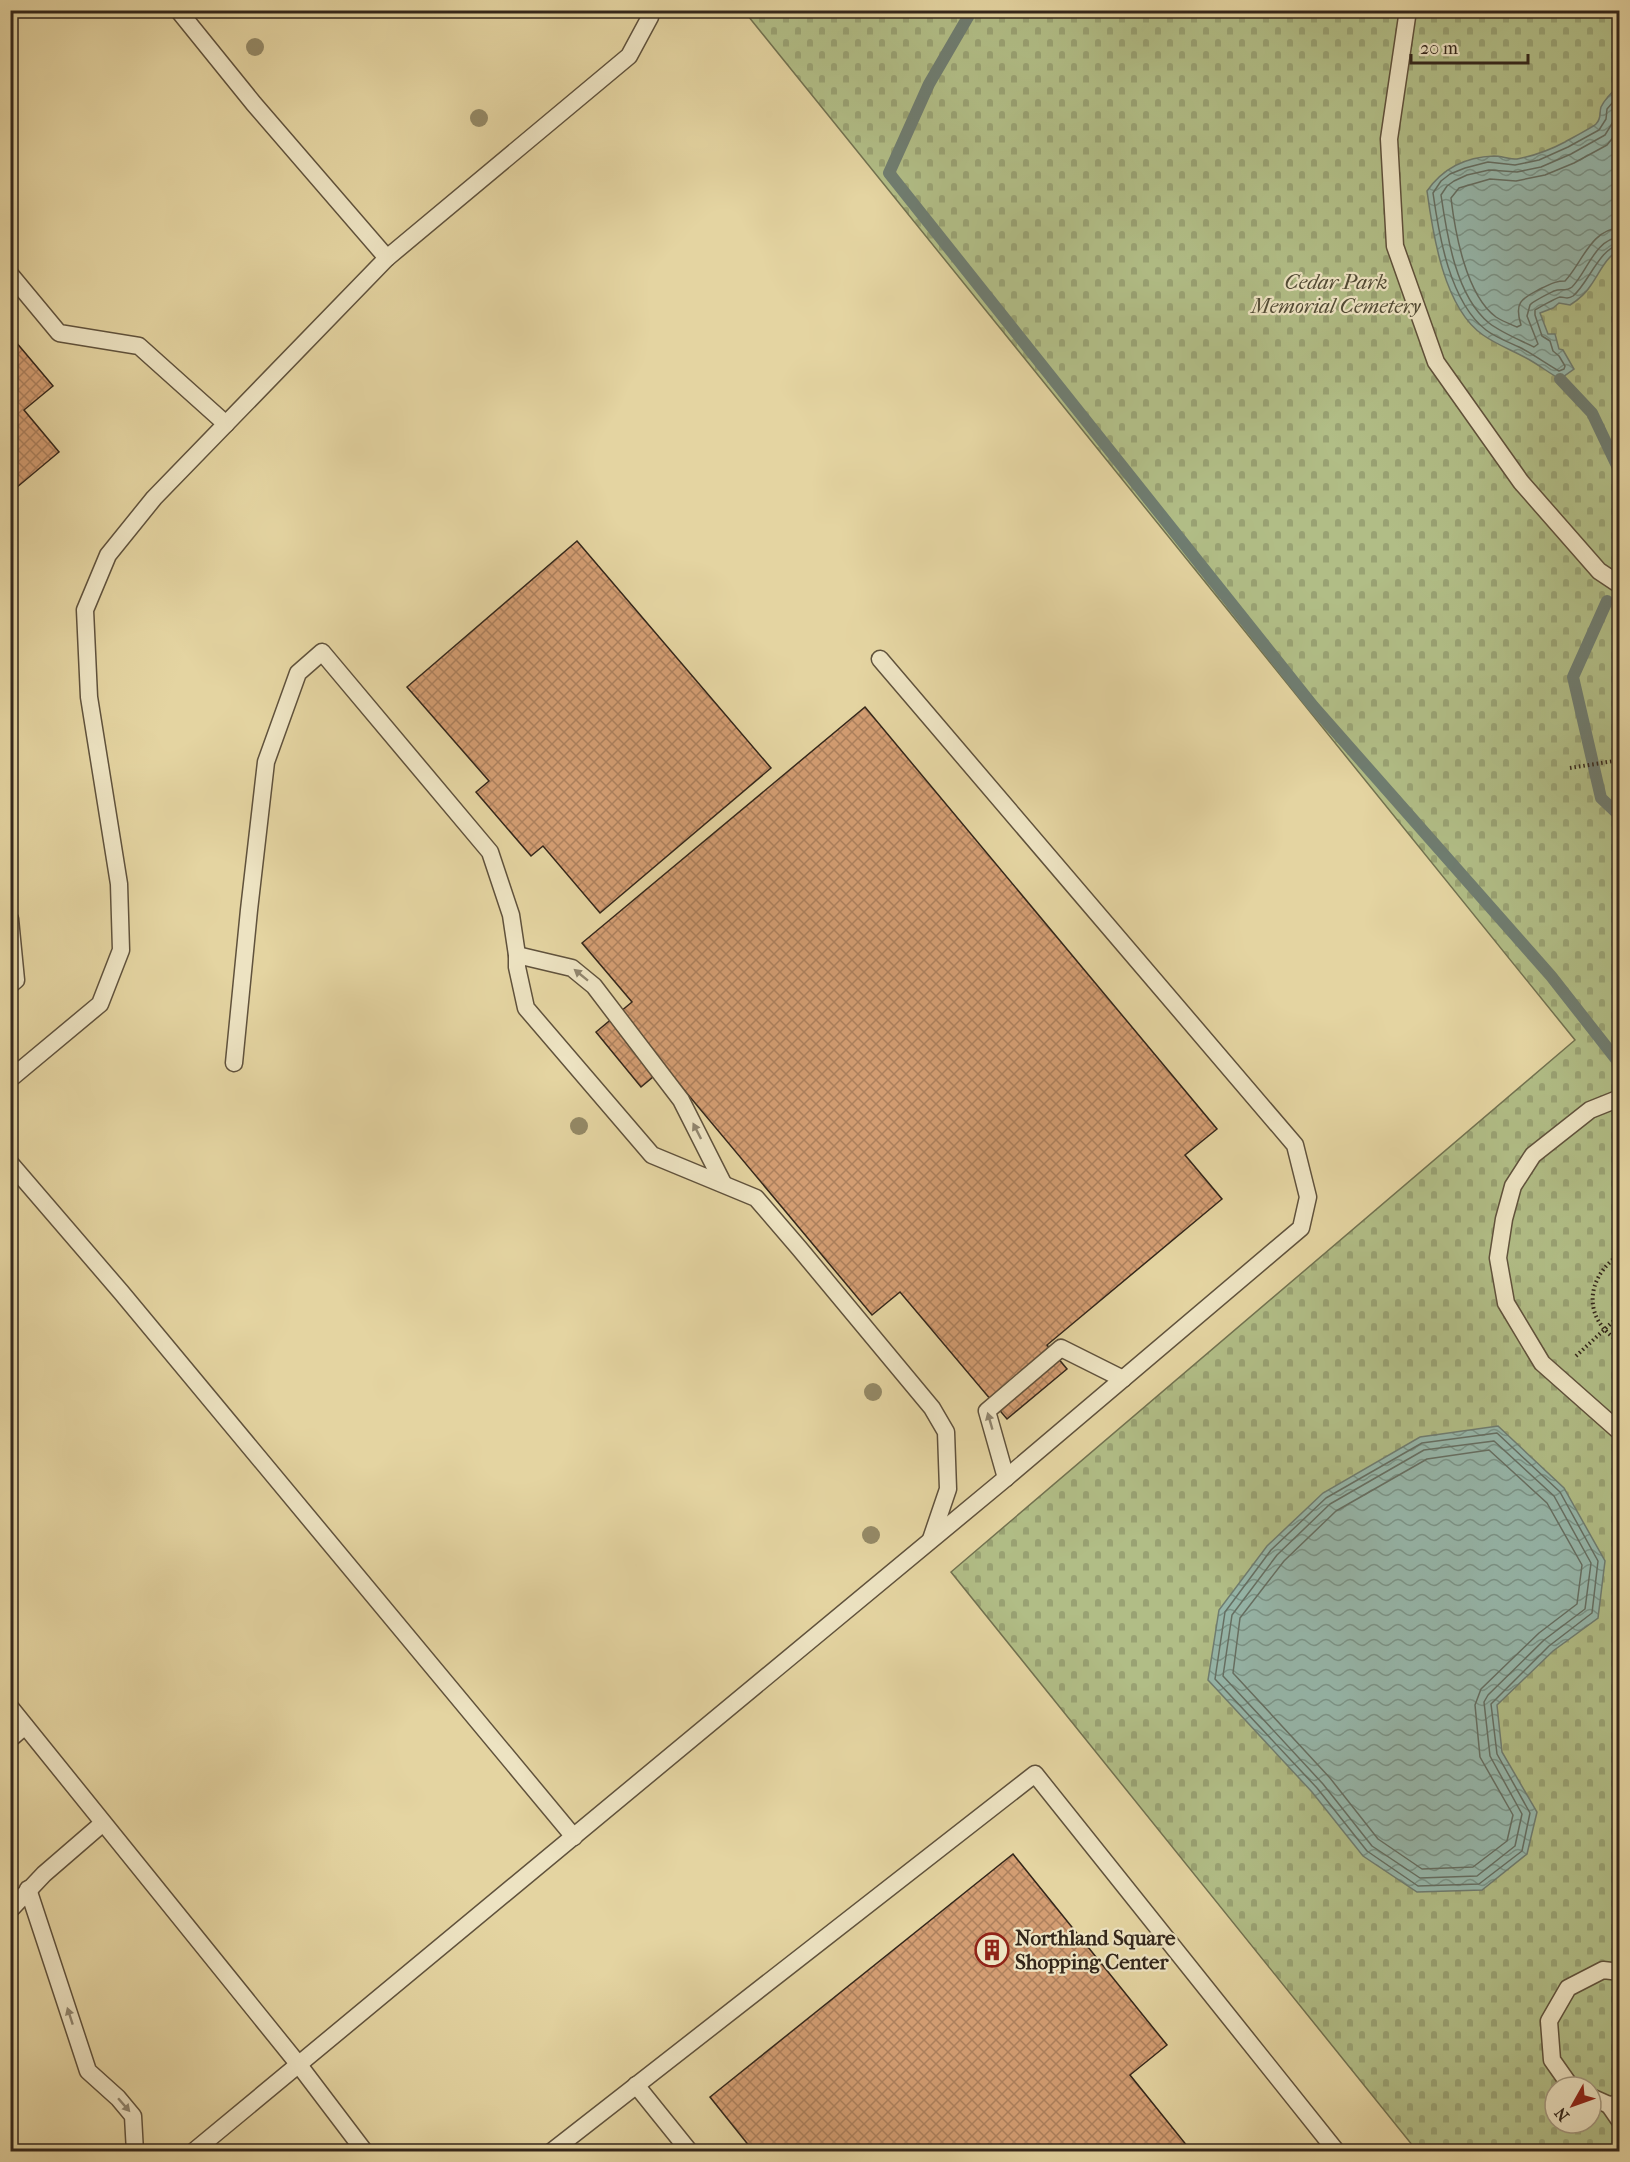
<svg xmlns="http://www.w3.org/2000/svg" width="1630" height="2162" font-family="'IM FELL French Canon',serif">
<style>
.cemetery{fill:url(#cemetery-stones);stroke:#727250;stroke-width:1.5;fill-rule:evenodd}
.water{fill:url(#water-waves);stroke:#6f7d71;stroke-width:1.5}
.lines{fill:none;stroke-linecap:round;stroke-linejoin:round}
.shore{stroke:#656f63;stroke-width:1.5}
.stream{stroke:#6f7d71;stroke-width:12}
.building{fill:url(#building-cross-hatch);stroke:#34271b;stroke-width:1.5}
.lane-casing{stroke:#60523c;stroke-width:19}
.path{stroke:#34271b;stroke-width:4;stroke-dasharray:1.5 3;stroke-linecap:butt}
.lane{stroke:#ede3c2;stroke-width:16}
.tree{fill:#948966}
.oneway{fill:#90856e}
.labels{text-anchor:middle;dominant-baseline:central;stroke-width:4.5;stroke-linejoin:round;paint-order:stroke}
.park-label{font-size:21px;font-style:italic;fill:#534c36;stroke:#ede3c2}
.poi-label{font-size:21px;font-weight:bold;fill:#34271b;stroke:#ede3c2;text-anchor:start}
</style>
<defs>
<pattern id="cemetery-stones" width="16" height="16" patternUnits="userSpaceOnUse" patternTransform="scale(1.5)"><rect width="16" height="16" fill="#b1bd86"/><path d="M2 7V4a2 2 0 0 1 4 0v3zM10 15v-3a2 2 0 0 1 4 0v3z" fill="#99a273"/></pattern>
<pattern id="water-waves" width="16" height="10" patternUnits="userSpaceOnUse" patternTransform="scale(1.5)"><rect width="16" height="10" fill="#96b7ab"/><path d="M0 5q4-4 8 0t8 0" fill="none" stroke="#7b958a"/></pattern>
<pattern id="building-cross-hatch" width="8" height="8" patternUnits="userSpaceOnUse" patternTransform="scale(1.5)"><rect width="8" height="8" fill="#d39d72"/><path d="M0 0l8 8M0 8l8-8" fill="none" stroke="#ac805d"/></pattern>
</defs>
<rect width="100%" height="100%" fill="#e4d4a1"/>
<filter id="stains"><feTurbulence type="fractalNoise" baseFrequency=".00333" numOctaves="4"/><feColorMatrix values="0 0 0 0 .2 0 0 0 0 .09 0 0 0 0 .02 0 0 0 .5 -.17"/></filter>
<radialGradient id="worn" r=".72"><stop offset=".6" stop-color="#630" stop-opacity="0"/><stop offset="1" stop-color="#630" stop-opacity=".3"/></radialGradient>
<path class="cemetery" d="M744 11H1619V2151H1417L951 1572 1575 1040ZM1555 2087H1591V2123H1555Z"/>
<g class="water">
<path d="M1619 86V250C1606 257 1600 272 1591 285 1586 293 1578 300 1570 305L1559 303 1553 308 1540 313 1548 334H1555L1559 349 1563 350 1574 369 1560 379C1549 373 1539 365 1528 359 1514 351 1497 345 1483 335 1444 308 1433 235 1427 191 1443 168 1465 157 1494 156 1501 156 1509 159 1517 159 1533 156 1550 150 1565 142 1570 139 1593 127 1596 124 1602 118 1599 113 1601 107 1605 99 1613 91 1619 86Z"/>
<path d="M1498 1426 1564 1488 1605 1561 1598 1618 1553 1651 1497 1705 1502 1752 1537 1812 1527 1854 1482 1890 1417 1892 1363 1856 1312 1792 1208 1680 1219 1610 1267 1546 1323 1493 1420 1437Z"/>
</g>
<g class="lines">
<g class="shore">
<path d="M1620 94 1607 109 1606 119 1599 130 1568 147 1539 160 1515 165 1488 162 1465 168 1450 174 1441 181 1433 193C1439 236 1450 302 1486 330 1495 337 1508 342 1519 347 1533 354 1545 363 1559 371L1564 369 1565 366 1559 356 1553 351 1550 341 1542 336 1535 315V310C1538 308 1556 298 1560 297 1566 297 1567 300 1573 296 1588 284 1600 247 1620 245"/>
<path d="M1620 105 1615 112 1613 122 1605 135 1571 154 1541 167 1517 172 1489 170 1467 175 1454 181 1447 186 1441 195C1447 236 1456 296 1489 323 1502 333 1520 340 1534 347L1538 344 1527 316 1530 305C1533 301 1550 293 1554 291 1561 288 1566 292 1572 287 1587 272 1595 239 1620 237"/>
<path d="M1620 129 1607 145 1574 163 1545 175 1516 181 1490 179 1459 188 1451 198C1455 232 1466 295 1496 317 1502 321 1510 324 1517 327L1521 325C1513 300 1524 298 1542 288 1551 284 1555 281 1565 281 1582 263 1591 229 1620 228"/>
<path d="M1497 1433 1560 1492 1598 1561 1592 1613 1549 1646 1491 1704 1497 1754 1530 1813 1522 1851 1479 1884 1418 1886 1367 1851 1317 1788 1215 1679 1225 1612 1271 1550 1326 1498 1422 1443Z"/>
<path d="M1494 1441 1554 1496 1591 1563 1585 1609 1544 1640 1488 1695 1484 1702 1490 1756 1522 1814 1515 1846 1477 1876 1420 1878 1372 1846 1323 1784 1223 1676 1232 1615 1277 1555 1330 1504 1424 1450Z"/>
<path d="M1489 1450 1547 1503 1582 1565 1577 1604 1539 1633 1481 1689 1475 1705 1480 1757 1513 1815 1507 1841 1473 1867 1422 1869 1378 1839 1330 1778 1233 1673 1240 1618 1284 1561 1336 1511 1427 1459Z"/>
</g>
<g class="stream">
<path d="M972 10 929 84 889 173 1313 706 1551 976 1616 1059 1620 1056"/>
<path d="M1560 379 1592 413 1620 472"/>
<path d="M1607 601 1573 677 1601 798 1620 816"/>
</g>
</g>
<g class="building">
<path d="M10 335 53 386 24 410 59 452 10 493Z"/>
<path d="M577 541 771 768 600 913 543 846 531 856 476 792 489 781 407 687Z"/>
<path d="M865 707 1217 1129 1185 1155 1222 1199 1047 1345 1067 1369 1007 1419 900 1292 872 1315 665 1067 641 1087 596 1032 632 1002 582 943Z"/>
<path d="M1013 1854 1167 2045 1130 2075 1192 2152H754L710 2097Z"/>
</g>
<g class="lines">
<g class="lane-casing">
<g id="lane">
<path d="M178 10 254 104 387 258"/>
<path d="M1408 10 1389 139 1395 246 1436 362 1521 482 1599 571 1620 585"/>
<path d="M10 274 59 333 139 346 226 424"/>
<path d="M10 919 16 980 10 985"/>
<path d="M517 955 572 968 594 986 681 1100 723 1183"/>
<path d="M234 1063 249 910 266 762 298 673 322 652 490 852 511 915 517 955V967L526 1008 652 1155 756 1198 799 1248 932 1408 946 1432 948 1489 931 1539"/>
<path d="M10 1079 100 1004 121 950 119 884 89 697 85 610 108 555 154 498 387 258 629 56 650 17 651 10"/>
<path d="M1620 1098 1590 1110 1533 1155 1513 1186 1504 1219 1498 1258 1506 1303 1542 1363 1620 1432"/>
<path d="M10 1163 121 1292 574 1837"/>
<path d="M1006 1478 987 1411 1061 1348 1123 1379"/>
<path d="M10 1707 299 2065 365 2152"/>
<path d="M10 1739 25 1726"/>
<path d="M28 1889 88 2071 118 2098 133 2116 135 2152"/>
<path d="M10 1910 44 1874 103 1823"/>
<path d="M636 2085 690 2152"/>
<path d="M1571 2087 1552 2060 1549 2021 1568 1988 1603 1970 1620 1972"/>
<path d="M1591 2097 1609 2105 1620 2103"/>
<path d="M1609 2105 1620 2121"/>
<path d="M193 2152 1006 1478 1301 1228 1308 1197 1295 1145 880 659"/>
<path d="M551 2152 1035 1774 1337 2152"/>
</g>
</g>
<g class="path">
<path d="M1570 768 1620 760"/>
<path d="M1620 1254C1585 1278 1582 1319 1620 1342"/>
<path d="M1576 1356 1620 1315"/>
</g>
<use href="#lane" class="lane"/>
</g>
<g class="tree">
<circle cx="255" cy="47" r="9"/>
<circle cx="479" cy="118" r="9"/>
<circle cx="579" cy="1126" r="9"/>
<circle cx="873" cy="1392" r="9"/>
<circle cx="871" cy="1535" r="9"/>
</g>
<defs><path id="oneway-solid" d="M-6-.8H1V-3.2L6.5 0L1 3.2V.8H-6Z" transform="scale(1.5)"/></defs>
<g class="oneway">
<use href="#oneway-solid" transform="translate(581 975) rotate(-141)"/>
<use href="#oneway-solid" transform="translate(697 1131) rotate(-117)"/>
<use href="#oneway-solid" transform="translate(990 1421) rotate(-106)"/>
<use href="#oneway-solid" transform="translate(70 2016) rotate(-108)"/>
<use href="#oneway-solid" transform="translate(124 2105) rotate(49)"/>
</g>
<defs>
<g id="building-ring" transform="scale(1.725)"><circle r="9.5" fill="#ede3c2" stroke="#8f2418" stroke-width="1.5"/><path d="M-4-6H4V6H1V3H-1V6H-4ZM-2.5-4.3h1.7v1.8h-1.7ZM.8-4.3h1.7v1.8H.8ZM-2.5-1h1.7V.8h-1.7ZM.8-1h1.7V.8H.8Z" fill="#8f2418"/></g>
</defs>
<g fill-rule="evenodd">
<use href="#building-ring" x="992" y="1950"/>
</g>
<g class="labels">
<g class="park-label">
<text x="1336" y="282">Cedar Park<tspan x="1336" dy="24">Memorial Cemetery</tspan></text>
</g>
<g class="poi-label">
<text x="1015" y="1938">Northland Square<tspan x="1015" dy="24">Shopping Center</tspan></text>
</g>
</g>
<rect width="1630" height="2162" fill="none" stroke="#e4d4a1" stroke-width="36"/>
<rect x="12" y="12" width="1606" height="2138" fill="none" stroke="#34271b" stroke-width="3"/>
<rect x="18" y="18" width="1594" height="2126" fill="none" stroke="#34271b" stroke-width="1.5"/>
<g transform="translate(1573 2105) rotate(230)"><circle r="28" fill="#ede3c2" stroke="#a3987f" stroke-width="1.5"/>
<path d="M0-4.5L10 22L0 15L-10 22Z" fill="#8f2418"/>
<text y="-9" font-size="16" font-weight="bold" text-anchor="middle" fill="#34271b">N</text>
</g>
<path d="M1411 54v9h117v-9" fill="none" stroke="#34271b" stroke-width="3"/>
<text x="1420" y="54" font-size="18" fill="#34271b" stroke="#ede3c2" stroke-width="4.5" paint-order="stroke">20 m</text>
<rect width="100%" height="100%" filter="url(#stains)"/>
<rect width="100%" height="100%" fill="url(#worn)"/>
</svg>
